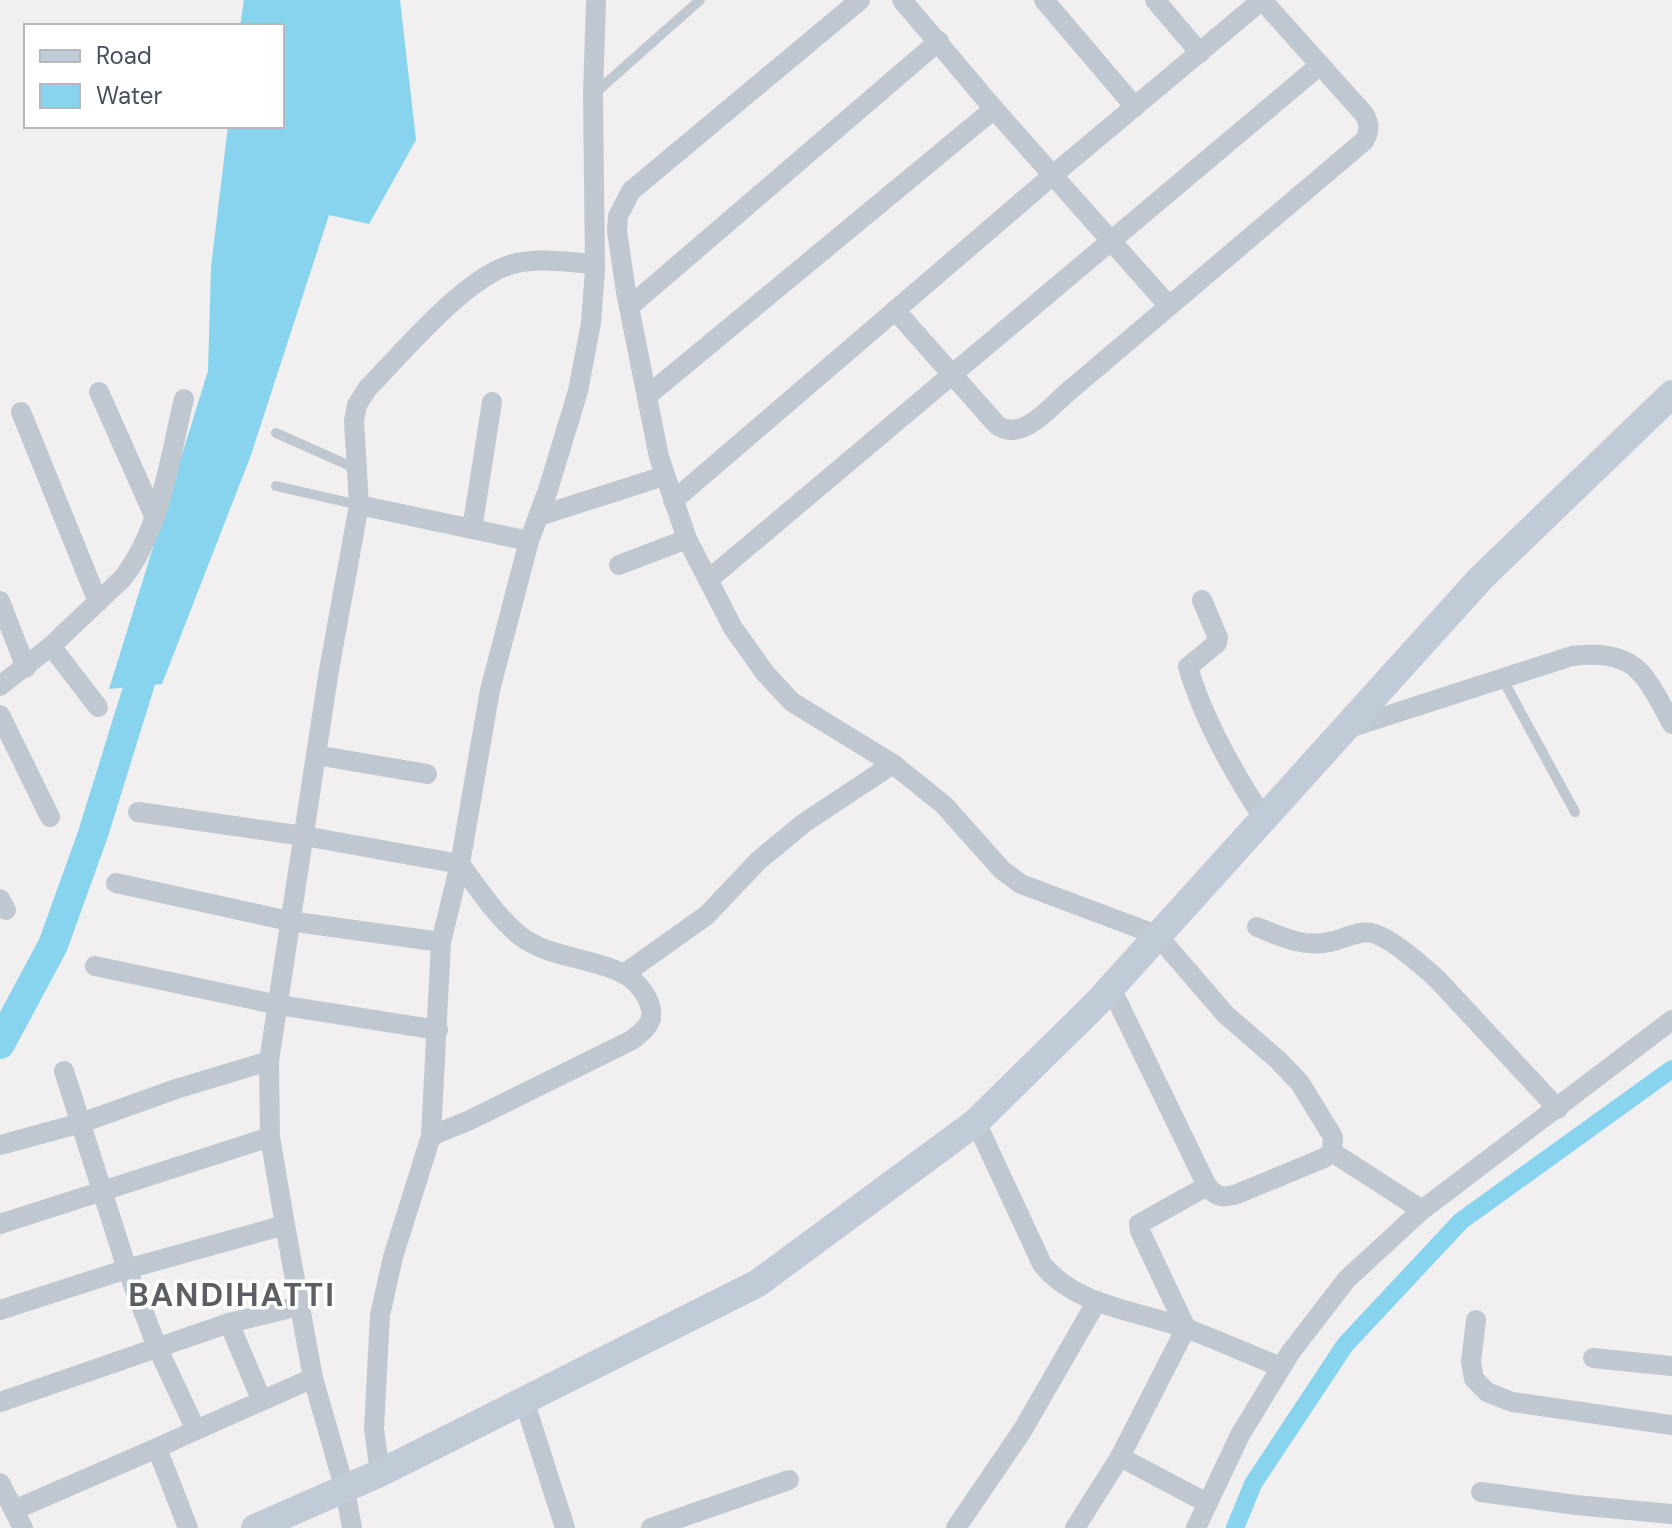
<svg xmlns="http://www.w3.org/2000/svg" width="1672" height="1528" font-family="'DM Sans',sans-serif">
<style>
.water{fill:#88d3ee}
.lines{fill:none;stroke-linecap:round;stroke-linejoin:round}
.canal{stroke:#88d3ee;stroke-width:18}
.river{stroke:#88d3ee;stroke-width:30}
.lane{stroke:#bfc8d1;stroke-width:10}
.street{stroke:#bfc8d1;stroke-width:20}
.secondary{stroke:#c1cbd8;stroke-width:28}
.labels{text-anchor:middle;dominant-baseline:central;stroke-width:7;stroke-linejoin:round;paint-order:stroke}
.district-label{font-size:32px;font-weight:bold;letter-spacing:2px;fill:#5b5f64;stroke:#fff}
</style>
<rect width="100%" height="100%" fill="#f1efef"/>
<path class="water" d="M244 0H400L416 140 369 224 329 215 251 455 162 684 109 689 208 371 211 267 228 126H282V26H240Z"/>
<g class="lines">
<path class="canal" d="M1235 1528 1253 1484 1345 1345 1461 1221 1672 1069"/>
<path class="river" d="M0 1044 53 945 93 834 151 647"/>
<g class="lane">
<path d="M594 94 700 0"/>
<path d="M276 433 357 469"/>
<path d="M276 486 359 505"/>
<path d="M1502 678 1575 812"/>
</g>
<g class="street">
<path d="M860 0 631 191 618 216 617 231 626 292 659 457 687 539 733 628 765 673 792 702 893 764 944 805 1002 870 1021 884 1157 935 1226 1015 1278 1060 1300 1083 1333 1137 1332 1152 1324 1158 1237 1194C1223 1198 1217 1198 1207 1186L1111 988"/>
<path d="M902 0 994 109 1168 305"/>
<path d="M1044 0 1135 107"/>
<path d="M1155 0 1200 53"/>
<path d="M629 307 939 41"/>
<path d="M895 310 997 425C1022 443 1050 407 1069 391L1364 141C1370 131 1370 124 1364 114L1262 0"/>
<path d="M99 392 155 518"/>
<path d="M647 396 994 109"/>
<path d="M21 412 98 602"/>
<path d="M673 501 1053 175 1262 0"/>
<path d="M359 505 529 541"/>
<path d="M539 516 664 476"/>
<path d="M472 529 492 402"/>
<path d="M619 565 687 539"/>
<path d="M708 580 1320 65"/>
<path d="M1202 600 1218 638 1217 643 1188 667C1204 721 1233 772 1264 819"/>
<path d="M0 601 26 668"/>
<path d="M51 646 98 707"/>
<path d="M0 686 51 646 123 578C162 527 169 460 184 399"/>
<path d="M0 715 50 817"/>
<path d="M1346 729 1572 656C1637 649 1644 673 1672 724"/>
<path d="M316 755 427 774"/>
<path d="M138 812 304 836 460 864C478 888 496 916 519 935 548 958 590 957 622 973 637 980 653 1000 651 1017 650 1027 639 1034 632 1040L470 1120 431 1136"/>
<path d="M116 883 289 921 441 942"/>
<path d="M0 899 6 910"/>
<path d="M1257 927C1280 936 1303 948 1329 942 1342 940 1358 930 1371 933 1389 936 1424 967 1438 980L1558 1109"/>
<path d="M95 966 279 1005 438 1030"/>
<path d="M624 974 707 915 758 861 804 823 893 764"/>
<path d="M64 1071 127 1269 157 1347 196 1430 157 1448 188 1528"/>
<path d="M976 1122 1042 1264C1076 1307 1140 1311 1188 1329 1220 1341 1250 1355 1281 1367"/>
<path d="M0 1145 81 1123 176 1089 269 1061"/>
<path d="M1332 1152 1422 1210"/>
<path d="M0 1224 270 1137"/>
<path d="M0 1310 127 1269 285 1225"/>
<path d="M1476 1320 1471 1362 1474 1379 1487 1392 1512 1402 1672 1425"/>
<path d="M229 1323 261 1399"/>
<path d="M1593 1358 1672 1366"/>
<path d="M524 1400 565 1528"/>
<path d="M0 1402 229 1323 299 1306"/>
<path d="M196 1430 313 1378"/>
<path d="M1120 1457 1207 1503"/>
<path d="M380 1473 374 1429 380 1315 393 1257 431 1136 441 942 460 864 490 690 529 541 548 490 578 391 591 323 595 270 593 95 596 0"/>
<path d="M0 1483 23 1528"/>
<path d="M1481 1492 1576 1505 1671 1514"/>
<path d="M14 1510 157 1448"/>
<path d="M352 1528 345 1490 313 1378 285 1225 270 1137 269 1061 329 670 359 505 354 421 357 405 367 389C402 353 459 285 504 267 531 256 566 262 595 264"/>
<path d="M651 1528 789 1480"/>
<path d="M956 1528 1022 1431 1097 1301"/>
<path d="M1075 1528 1120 1457 1186 1328 1140 1231 1139 1224 1207 1186"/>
<path d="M1196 1528 1240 1435 1290 1353 1347 1279 1422 1210 1672 1020"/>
</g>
<path class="secondary" d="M255 1528 380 1473 758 1283 976 1122 1098 1002 1481 578 1672 394"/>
</g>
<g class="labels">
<g class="district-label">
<text x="232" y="1295">BANDIHATTI</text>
</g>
</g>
<rect x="24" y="24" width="260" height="104" fill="#ffffff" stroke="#b5b9be" stroke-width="2"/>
<rect x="40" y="50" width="40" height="12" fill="#c1cbd8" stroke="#b5b9be" stroke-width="2"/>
<text x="96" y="64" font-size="24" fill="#46515d">Road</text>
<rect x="40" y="84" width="40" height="24" fill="#88d3ee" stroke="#b5b9be" stroke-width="2"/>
<text x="96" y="104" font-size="24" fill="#46515d">Water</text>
</svg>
